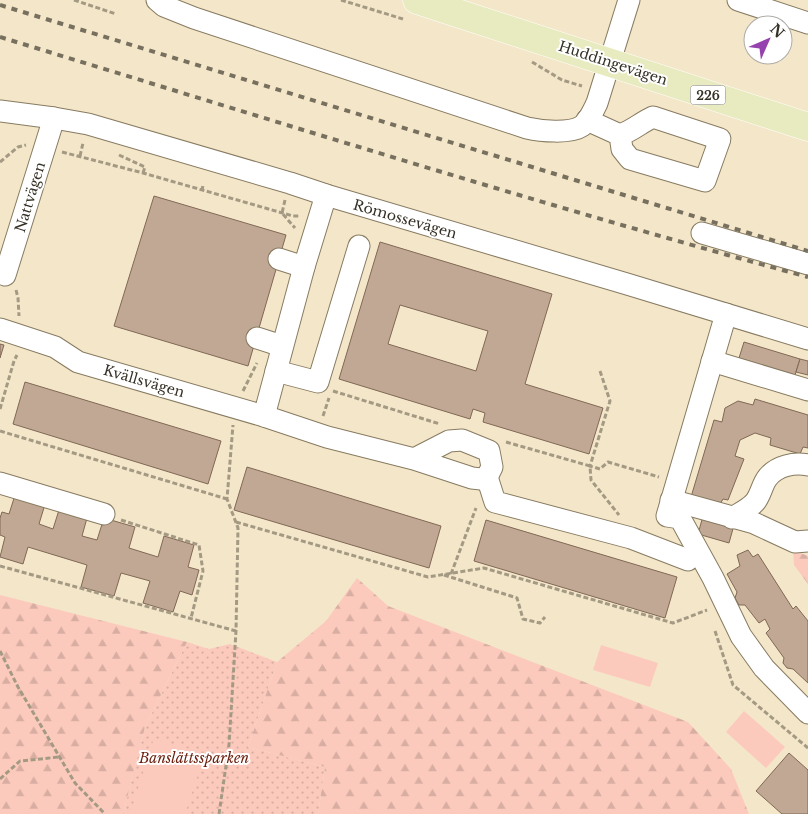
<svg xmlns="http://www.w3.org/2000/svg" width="808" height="814" font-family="'Libre Baskerville',serif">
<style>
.grass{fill:url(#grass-dots)}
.forest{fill:url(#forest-firs)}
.pitch{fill:#fccabd}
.building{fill:#c1a894;stroke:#806856;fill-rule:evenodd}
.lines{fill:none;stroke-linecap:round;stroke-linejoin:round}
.minor-casing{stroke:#877b61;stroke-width:23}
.major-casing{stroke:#fff;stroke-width:29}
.path{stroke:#a49a84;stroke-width:3;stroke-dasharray:5 2.5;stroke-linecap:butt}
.minor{stroke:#fff;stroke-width:21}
.major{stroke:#e8ebbf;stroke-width:28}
.rail{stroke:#78705e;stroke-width:4;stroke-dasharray:6 6;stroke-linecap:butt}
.labels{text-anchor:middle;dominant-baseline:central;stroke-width:4;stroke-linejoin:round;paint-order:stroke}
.shield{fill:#fff;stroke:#726f67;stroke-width:1}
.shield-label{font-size:12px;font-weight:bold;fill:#363126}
.street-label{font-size:14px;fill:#363126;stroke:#fff}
.park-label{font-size:14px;font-style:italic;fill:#6a1e0c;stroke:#fff}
</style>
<defs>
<pattern id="grass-dots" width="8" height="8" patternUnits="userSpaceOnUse" patternTransform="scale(1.25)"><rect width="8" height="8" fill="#fccabd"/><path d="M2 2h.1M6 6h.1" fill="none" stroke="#d9aea2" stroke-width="1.8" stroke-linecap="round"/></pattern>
<pattern id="forest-firs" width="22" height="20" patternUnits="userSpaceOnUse" patternTransform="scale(1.25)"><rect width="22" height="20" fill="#fccabd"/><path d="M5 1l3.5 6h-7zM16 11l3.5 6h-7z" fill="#d9aea2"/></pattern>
</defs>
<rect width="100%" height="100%" fill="#f4e6c9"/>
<path class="grass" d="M187 642 209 649 230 644 277 662 248 747 325 767 318 814H123L145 727Z"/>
<g class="forest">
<path d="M793 550 808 556V584L794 565Z"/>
<path d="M357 578 388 606 688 722 731 769 749 814H318L325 767 248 747 277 662 326 621Z"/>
<path d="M0 595 187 642 145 727 123 814H0Z"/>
</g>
<g class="pitch">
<path d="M601 645 658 663 650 687 593 670Z"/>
<path d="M744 711 785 747 766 768 726 732Z"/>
<path d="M154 738 205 754 185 814H130Z"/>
</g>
<g class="building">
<path d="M154 196 286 235 248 366 114 326Z"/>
<path d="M380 242 552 294 525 384 603 408 589 454 483 422 485 413 473 409 470 419 339 379ZM400 305 488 331 476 371 388 344Z"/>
<path d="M744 342 800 359 795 375 739 358Z"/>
<path d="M0 344 4 345 0 358Z"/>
<path d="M800 359 808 361V375L796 372Z"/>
<path d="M25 382 221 441 208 484 13 424Z"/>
<path d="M755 399 808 415V448L803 447 800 454 770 445 771 438 755 433 740 440 735 456 744 459 728 500 723 499 719 506 691 497 714 420 722 422 725 408 738 401 753 405Z"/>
<path d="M247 467 441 526 429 568 234 510Z"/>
<path d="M16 492 46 501 39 524 53 529 59 510 87 518 82 536 97 540 104 518 135 527 129 548 158 557 164 536 194 545 188 567 199 570 192 595 180 591 173 612 143 603 150 581 121 573 114 596 81 587 87 565 28 547 23 564 0 557 5 537 0 535V518L2 512 9 514Z"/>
<path d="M703 516 734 525 729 543 698 534Z"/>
<path d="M486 520 677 577 665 618 474 561Z"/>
<path d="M748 550 753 557 758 554 793 609 796 606 808 621V683L793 669 787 668 783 663 784 658 766 633 770 629 765 619 759 623 745 605H739L735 598 737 592 727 574 740 566 737 555Z"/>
<path d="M789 753 808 770V814H782L756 791Z"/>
</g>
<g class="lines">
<g class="minor-casing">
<g id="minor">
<path d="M157 0 164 6 194 18 527 128C540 131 570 134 582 126 589 121 593 111 597 103L629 0"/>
<path d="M738 0 808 23"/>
<path d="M0 111 54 118 88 124 290 183 326 195 627 284 808 339"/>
<path d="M587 120 620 135 622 149 630 159 705 181 720 139 653 117C640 123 634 130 620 135"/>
<path d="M702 233 808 264"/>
<path d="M279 259 304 267"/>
<path d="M5 275 54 118"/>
<path d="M726 314 667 516 680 518 713 578 741 636 764 668 808 713"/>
<path d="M0 329 55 347 78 362 264 416 327 437 414 459 472 478 481 479 487 477 492 467 489 451 462 440 449 441 414 459"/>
<path d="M257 338 282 346"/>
<path d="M712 361 808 390"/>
<path d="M276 371 318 382 359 246"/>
<path d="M264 416 304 267 326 195"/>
<path d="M487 477 495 502 631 538 688 560"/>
<path d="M0 483 104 514"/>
<path d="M671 500 754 523 795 542 808 541"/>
<path d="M732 518C740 513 749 509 755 502 761 495 762 484 768 477 777 466 794 462 808 465"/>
</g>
</g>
<g class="major-casing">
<path id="major" d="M417 0 808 127"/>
</g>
<g class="path">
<path d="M74 0 116 14"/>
<path d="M341 0 403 19"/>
<path d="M532 62 562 80 582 86"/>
<path d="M62 152 143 173 293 216H299"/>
<path d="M119 155 145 167 143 173"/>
<path d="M80 156 83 143"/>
<path d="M0 162 18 147 26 145"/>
<path d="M202 191 203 185"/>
<path d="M285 200 282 213 295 228"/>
<path d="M16 290 18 298 19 316"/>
<path d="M600 371 610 401 590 466 600 469 608 462 659 477"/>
<path d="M243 391 257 363"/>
<path d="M333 391 440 424"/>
<path d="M0 409 14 361 17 355"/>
<path d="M323 416 329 398"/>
<path d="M0 431 227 499"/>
<path d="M506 442 590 466 591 480 619 515"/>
<path d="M121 520 199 545 203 571 191 618"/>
<path d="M236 522 428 577 484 568 673 623 707 610"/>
<path d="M0 566 236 631"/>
<path d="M451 574 476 508"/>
<path d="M444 575 517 598 523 619 540 623 545 617"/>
<path d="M715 631 733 685 808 748"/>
<path d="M0 651 18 687 75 783 105 814"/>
<path d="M0 779 20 761 59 757"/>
<path d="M219 814 229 745 236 631 238 528 227 499 233 425"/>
</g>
<use href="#minor" class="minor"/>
<use href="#major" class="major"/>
<g class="rail">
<path d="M0 5 808 251"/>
<path d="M0 37C269 119 537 204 808 277"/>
</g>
</g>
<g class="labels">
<rect class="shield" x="690.5" y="85.5" width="35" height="19" rx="4"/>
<g class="shield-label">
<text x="708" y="95">226</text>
</g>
<g class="street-label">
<text transform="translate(613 63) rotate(18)">Huddingevägen</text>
<text transform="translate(30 197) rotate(-73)">Nattvägen</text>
<text transform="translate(405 219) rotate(16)">Römossevägen</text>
<text transform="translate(144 381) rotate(16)">Kvällsvägen</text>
</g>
<g class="park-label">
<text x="194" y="758">Banslättssparken</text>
</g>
</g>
<g transform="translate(768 40) rotate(45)"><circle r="24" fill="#ffffff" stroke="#afada8"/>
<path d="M0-4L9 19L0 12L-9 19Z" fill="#9541ae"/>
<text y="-8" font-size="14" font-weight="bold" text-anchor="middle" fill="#363126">N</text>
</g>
</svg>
